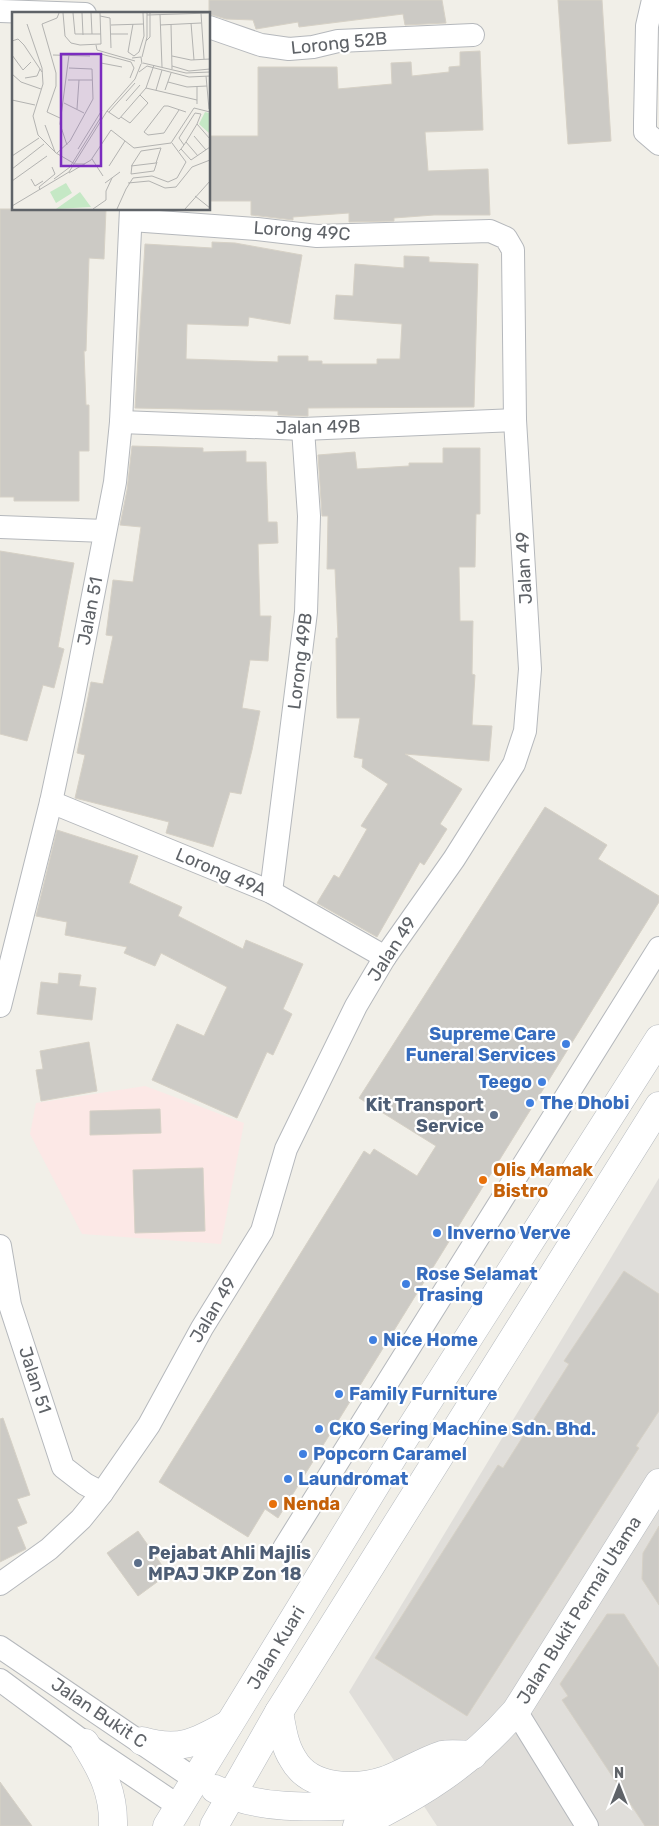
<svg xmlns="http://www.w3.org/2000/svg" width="659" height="1826" font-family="Rubik,sans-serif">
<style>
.industrial{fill:#e0deda}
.medical{fill:#fce8e6}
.building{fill:#cccac5;stroke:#d6d1c6}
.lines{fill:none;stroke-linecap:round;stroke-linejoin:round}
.street-casing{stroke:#b5b8bc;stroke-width:24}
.secondary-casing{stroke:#b6babf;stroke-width:29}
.street{stroke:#fff;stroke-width:22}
.secondary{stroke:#fff;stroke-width:28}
.shop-dot{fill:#3f7fe0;stroke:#fff;stroke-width:2}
.service-dot{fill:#5c6f8a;stroke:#fff;stroke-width:2}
.food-dot{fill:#e8710a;stroke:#fff;stroke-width:2}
.labels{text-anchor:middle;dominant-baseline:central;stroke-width:4.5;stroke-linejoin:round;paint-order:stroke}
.street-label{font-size:18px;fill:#5f6368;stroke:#fff}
.shop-label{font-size:18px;font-weight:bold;fill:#366cbe;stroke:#fff;text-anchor:start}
.service-label{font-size:18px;font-weight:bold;fill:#4e5e75;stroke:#fff;text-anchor:end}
.food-label{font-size:18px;font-weight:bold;fill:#c56008;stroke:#fff;text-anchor:start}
.inset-road{fill:none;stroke:#b3b3b1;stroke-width:1}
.view{fill:#7b2cbf;fill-opacity:0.15;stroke:#7b2cbf;stroke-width:2.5}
.inset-edge{fill:none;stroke:#5f6368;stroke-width:2.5}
</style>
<rect width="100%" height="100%" fill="#f1efe8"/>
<path class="industrial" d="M659 1178V1826H437L349 1692Z"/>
<path class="medical" d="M145 1086 244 1123 221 1244 82 1234 30 1134 36 1103Z"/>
<g class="building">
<path d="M209 0H442L446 23 405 25 403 14 299 27 298 22 256 29 253 20 226 19 209 14Z"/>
<path d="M558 0H602L611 141 568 144Z"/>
<path d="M480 51 483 130 425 132 428 171 488 169 490 215H434L394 218V221L349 222V213L293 217V220L251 215V201H209V136H258V67H337L338 89 392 84 391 63 411 62 412 76 449 72V67L460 66V52Z"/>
<path d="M0 209H106L104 259 89 258 86 351H84L86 405H89V451H79V501H14V497H0Z"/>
<path d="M212 242 235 243 302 255 290 324 249 317 248 326 187 324 186 359 278 362V356H308V361H322V364H377V359H400L402 324 334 319 336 295 353 296 355 264 404 268V256L429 257V262L478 264 474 407 308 408V416H303L278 415V411L135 408 145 244 212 248Z"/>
<path d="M132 446 203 448V452L246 451V462H266L268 522H277L278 543 258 544 260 616H271L268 661 250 660 242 708 260 711 252 750 241 794 230 792 213 847 166 833 169 822 75 798 85 755 77 753 91 682 103 684 113 636 106 635 113 580 133 582 141 527 120 525 127 490Z"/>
<path d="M443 448H480V514H476L475 567H459L460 621H473L472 674 475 675 472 725 492 726 489 761 405 754 462 789 440 824 447 829 424 865 420 862 377 937 317 903 334 875 339 878 367 829 361 826 388 784 362 767 363 759 354 757 360 718H337L336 638H338L335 569H327L328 516H322L318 455 355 452 357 469 409 466V463H443Z"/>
<path d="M0 551 74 563 58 647 64 649 54 688 43 685 27 741 0 734Z"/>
<path d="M545 807 607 845 598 859 659 896V902L278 1518 265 1509 248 1537 159 1482 364 1151 370 1155 374 1149 417 1176 436 1146 359 1098Z"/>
<path d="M57 830 138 856 129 883 182 907 178 916 243 949 246 940 303 964 283 1009 292 1014 273 1055 267 1052 237 1118 152 1080 177 1024 204 1036 227 987 161 953 155 966 124 953 127 947 65 935 67 922 36 916Z"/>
<path d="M59 973 81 975 79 986 96 988 92 1020 37 1014 41 982 58 984Z"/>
<path d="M89 1042 97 1091 41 1101 36 1070 43 1069 40 1051Z"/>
<path d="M160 1109 161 1133 90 1135V1111Z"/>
<path d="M203 1168 205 1231 135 1233 133 1170Z"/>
<path d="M624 1271 659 1294V1411L636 1446 639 1448 467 1716 375 1658 498 1465 503 1468 569 1364 564 1361Z"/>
<path d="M3 1418 30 1495 17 1499 27 1523 17 1527 26 1549 0 1562V1419Z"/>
<path d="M659 1526V1605L642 1579 643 1553Z"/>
<path d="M138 1531 168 1574 138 1596 107 1553Z"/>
<path d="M607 1614H624L659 1668V1826H645L562 1700 568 1696 560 1684Z"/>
<path d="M0 1782 32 1826H0Z"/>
</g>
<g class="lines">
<g class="street-casing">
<g id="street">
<path d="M653 0 647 26 645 122V132L659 144"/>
<path d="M0 11 85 14"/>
<path d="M209 27 261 45 289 49 313 47 338 41 473 35"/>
<path d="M121 422 303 429 515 420"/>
<path d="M0 527 105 531"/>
<path d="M51 802 271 892 385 957"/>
<path d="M271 892 306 612 309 516 303 429"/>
<path d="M0 1006 51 802 73 699 115 482 121 422 131 209"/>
<path d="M0 1246 10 1305 63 1467 85 1484 102 1493"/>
<path d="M284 1548 659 948"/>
<path d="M0 1584 49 1549 81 1519 102 1493 149 1425 202 1328 262 1231 286 1149 356 1006 385 957 454 859 514 764 525 731 530 669 515 420 513 250 506 238 490 231 317 236 257 229 131 220"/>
<path d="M0 1647 196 1780"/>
<path d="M0 1680 85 1743 180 1807"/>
<path d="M516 1711 587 1826"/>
</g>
</g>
<g class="secondary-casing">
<g id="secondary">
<path d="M279 1712C282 1728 284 1745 293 1759 310 1790 356 1790 386 1780 405 1773 423 1761 442 1755 451 1753 464 1755 473 1755"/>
<path d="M142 1741C180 1752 197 1742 229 1724"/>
<path d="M85 1743C102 1770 114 1793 113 1826"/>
<path d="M215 1789C269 1815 336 1805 394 1804"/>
<path d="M167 1826 402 1442 659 1039"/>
<path d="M214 1826 279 1712 659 1106"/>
<path d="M357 1826C421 1795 469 1765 516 1711L659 1483"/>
</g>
</g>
<use href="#street" class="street"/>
<use href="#secondary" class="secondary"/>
</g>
<g class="shop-dot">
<circle cx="566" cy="1044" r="5"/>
<circle cx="542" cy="1082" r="5"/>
<circle cx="530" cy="1103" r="5"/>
<circle cx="437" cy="1233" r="5"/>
<circle cx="406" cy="1284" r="5"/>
<circle cx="373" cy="1340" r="5"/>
<circle cx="339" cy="1394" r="5"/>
<circle cx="319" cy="1429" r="5"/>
<circle cx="303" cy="1454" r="5"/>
<circle cx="288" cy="1479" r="5"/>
</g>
<g class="service-dot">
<circle cx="494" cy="1115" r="5"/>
<circle cx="138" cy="1563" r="5"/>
</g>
<g class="food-dot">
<circle cx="483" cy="1180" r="5"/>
<circle cx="273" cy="1504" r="5"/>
</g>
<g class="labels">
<g class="street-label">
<text transform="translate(339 43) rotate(-6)">Lorong 52B</text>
<text transform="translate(302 231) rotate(4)">Lorong 49C</text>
<text transform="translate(318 427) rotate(-1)">Jalan 49B</text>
<text transform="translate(524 568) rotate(-93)">Jalan 49</text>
<text transform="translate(90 611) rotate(-79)">Jalan 51</text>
<text transform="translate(300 661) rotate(-83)">Lorong 49B</text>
<text transform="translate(221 872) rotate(23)">Lorong 49A</text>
<text transform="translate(392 949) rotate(-57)">Jalan 49</text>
<text transform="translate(213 1310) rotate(-59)">Jalan 49</text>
<text transform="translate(35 1380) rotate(72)">Jalan 51</text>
<text transform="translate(579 1610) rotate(-58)">Jalan Bukit Permai Utama</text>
<text transform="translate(276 1648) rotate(-59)">Jalan Kuari</text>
<text transform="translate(99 1713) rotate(34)">Jalan Bukit C</text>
</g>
<g class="shop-label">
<text x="556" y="1034" text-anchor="end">Supreme Care<tspan x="556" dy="21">Funeral Services</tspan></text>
<text x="532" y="1082" text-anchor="end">Teego</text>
<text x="540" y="1103">The Dhobi</text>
<text x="447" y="1233">Inverno Verve</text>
<text x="416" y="1274">Rose Selamat<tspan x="416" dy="21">Trasing</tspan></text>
<text x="383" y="1340">Nice Home</text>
<text x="349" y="1394">Family Furniture</text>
<text x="329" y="1429">CKO Sering Machine Sdn. Bhd.</text>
<text x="313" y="1454">Popcorn Caramel</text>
<text x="298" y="1479">Laundromat</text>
</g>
<g class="service-label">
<text x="484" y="1105">Kit Transport<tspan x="484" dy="21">Service</tspan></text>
<text x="148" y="1553" text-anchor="start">Pejabat Ahli Majlis<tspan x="148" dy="21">MPAJ JKP Zon 18</tspan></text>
</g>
<g class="food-label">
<text x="493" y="1170">Olis Mamak<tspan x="493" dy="21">Bistro</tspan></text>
<text x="283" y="1504">Nenda</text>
</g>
</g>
<g transform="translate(12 12)">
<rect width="198" height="198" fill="#f1efe8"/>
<path d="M193 100 197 101V121L187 112ZM54 171 60 181 44 191 38 180ZM68 180 79 195 44 197Z" fill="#c5e8c5"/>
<path class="inset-road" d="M47 1 45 6 30 12 44 61V74L35 100 48 106M51 1 53 24 59 31 68 33 89 32 88 1M61 1 63 22H89M70 1 71 23M79 1 80 22M189 1 192 47M148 2 150 55M135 3 198 1M88 4 98 6 99 36M179 11 182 48M15 12 30 56 31 72 21 104 26 123 44 141 63 152H73M121 12 116 40 122 44 127 40 132 24 131 1M159 12 160 57M99 13 132 12M148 13 189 11M99 22H116M0 29 6 27 12 33 30 60M134 29 138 25V1M84 33 85 38 123 49M89 41V51L110 55M89 42 119 50 122 56 118 66M0 43 11 58 19 50M41 43 78 44M160 44 179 48 198 47M130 45 135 25V1M120 46 129 45 130 52M131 51 174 61 198 60M160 54 177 59 198 57M127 60 135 54 177 65 198 64M0 62 9 70 29 77M194 64 197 97M13 66 25 64 28 57M56 68H80M156 70 175 75 195 74M185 75V92M134 76 185 88M144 78 150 58M153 78 159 61M0 88 23 93M114 89 128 73M52 91 72 101M182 96 198 100M65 97 67 68M167 98 152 121 136 123 132 120 152 94H156L174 100M95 99 107 107 134 76 142 53M97 100 123 71M109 105 118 111 136 91 128 83M185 112 198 127M33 113 43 140M182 124 194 138M174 130 186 144M55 133 48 112 57 43M66 137 90 98M169 137 179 148 198 135M167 139 169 137 174 130 185 112 189 102 183 101 167 126 172 133M45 141 58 129 81 87 80 57 57 56M0 144 27 126M80 147 91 164M145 150 142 159 119 162 120 153 129 139 149 136M97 154 113 129M119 154 144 151 149 136M0 157 32 132M57 161 79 148 99 118 122 136 159 131 182 96M19 167 23 174 31 169M42 167 58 155 89 105M0 169 35 144M93 171 108 160M116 171 137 169 153 176 164 175 180 155 198 148M114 177 121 166 140 164 156 170 165 166 174 150 160 131M28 178 27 175 43 162 40 155M183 184 198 196M0 194 57 160 95 99 123 67 129 52M81 197 94 188V179L100 166M105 197 114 177M173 197 198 169"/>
<path class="view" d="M49 42H89V154H49Z"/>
<rect width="198" height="198" class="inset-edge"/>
</g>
<g transform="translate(619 1786)" stroke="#ffffff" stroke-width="4" paint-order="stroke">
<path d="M0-4L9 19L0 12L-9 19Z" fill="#5f6368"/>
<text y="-8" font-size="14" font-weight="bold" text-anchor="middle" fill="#5f6368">N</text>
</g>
</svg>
